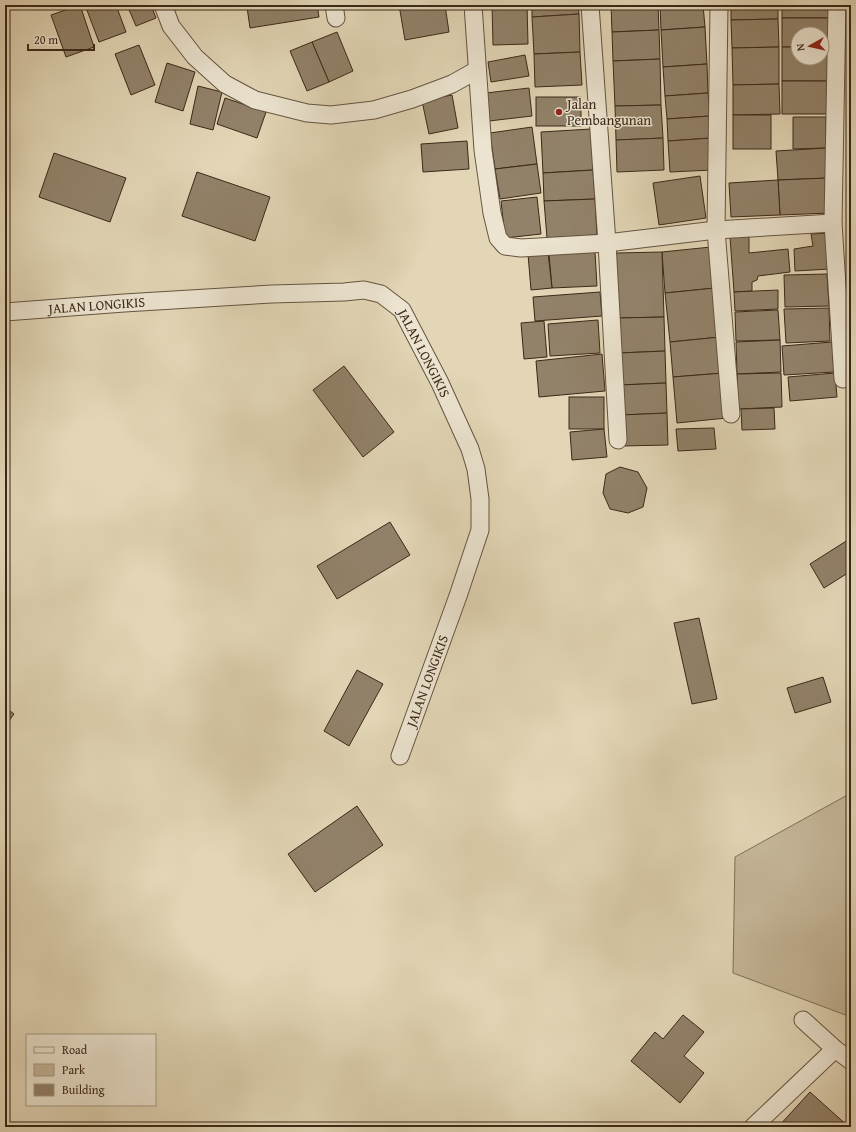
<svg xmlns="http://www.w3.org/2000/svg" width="856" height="1132" font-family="'Gentium Book Plus',serif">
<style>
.green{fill:#c6b89b;stroke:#80705a}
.building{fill:#92826a;stroke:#3b2818}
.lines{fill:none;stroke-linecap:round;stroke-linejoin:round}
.minor-casing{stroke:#655440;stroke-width:19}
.minor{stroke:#ece4d0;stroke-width:17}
.poi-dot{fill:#8f2418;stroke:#ece4d0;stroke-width:1.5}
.labels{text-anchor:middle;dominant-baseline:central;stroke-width:3;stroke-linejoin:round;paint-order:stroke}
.poi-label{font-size:14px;fill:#3b2818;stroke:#ece4d0;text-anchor:start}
.street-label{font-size:14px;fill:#3b2818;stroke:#ece4d0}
</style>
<rect width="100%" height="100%" fill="#e2d6b6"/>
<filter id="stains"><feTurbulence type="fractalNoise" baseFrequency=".005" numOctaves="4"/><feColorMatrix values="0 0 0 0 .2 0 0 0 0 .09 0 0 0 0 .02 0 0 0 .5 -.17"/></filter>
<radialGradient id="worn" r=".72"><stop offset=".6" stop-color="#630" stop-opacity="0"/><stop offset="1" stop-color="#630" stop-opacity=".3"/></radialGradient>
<path class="green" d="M851 793V1017L733 973 735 857Z"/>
<g class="building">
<path d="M80 5 94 47 66 57 51 15Z"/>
<path d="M85 5H116L126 32 99 42Z"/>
<path d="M127 5H151L156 18 136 26Z"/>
<path d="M257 5H317L319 17 250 28 247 7Z"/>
<path d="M399 5H445L449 32 405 40Z"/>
<path d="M492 5H527L528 44 493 45Z"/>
<path d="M532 5H578L579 14 532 17Z"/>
<path d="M611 5H658L659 30 612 32Z"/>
<path d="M660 5H703L705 27 661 30Z"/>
<path d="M731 5H778V19L731 20Z"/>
<rect x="782" y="5" width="49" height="13"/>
<path d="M579 14 580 52 534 54 532 17Z"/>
<path d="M782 18H831V47H822V34H798V47H782Z"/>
<path d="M778 19 779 47 732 48 731 20Z"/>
<path d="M705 27 707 64 663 67 661 30Z"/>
<path d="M659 30 660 59 613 61 612 32Z"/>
<path d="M337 32 353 71 329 82 312 42Z"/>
<path d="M312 42 329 82 307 91 290 51Z"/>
<path d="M139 45 155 85 131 95 115 54Z"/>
<path d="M779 47V84L733 85 732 48Z"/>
<path d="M782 47H798V58H822V47H831V81H782Z"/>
<path d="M580 52 582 85 535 87 534 54Z"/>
<path d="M525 55 529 76 491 82 488 62Z"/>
<path d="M660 59 661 105 615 106 613 61Z"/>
<path d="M167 63 195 72 183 111 155 102Z"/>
<path d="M707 64 708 93 665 96 663 67Z"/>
<rect x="782" y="81" width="49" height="33"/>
<path d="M779 84 780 114 733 115V85Z"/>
<path d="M198 86 222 92 213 130 190 124Z"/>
<path d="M529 88 532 116 489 121 486 93Z"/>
<path d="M708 93 710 116 667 119 665 96Z"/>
<path d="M452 95 458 128 429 134 422 101Z"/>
<rect x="536" y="97" width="45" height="29"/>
<path d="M225 98 266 112 257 138 217 124Z"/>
<path d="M661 105 663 138 616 140 615 106Z"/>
<rect x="733" y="115" width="38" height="34"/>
<path d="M710 116 711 138 668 141 667 119Z"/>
<path d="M793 117H826V148L793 149Z"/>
<path d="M532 127 537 164 495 169 490 133Z"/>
<path d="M591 129 593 170 543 173 541 132Z"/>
<path d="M663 138 664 170 617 172 616 140Z"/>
<path d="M711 138 713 170 670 172 668 141Z"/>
<path d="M467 141 469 169 423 172 421 144Z"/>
<path d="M826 148 828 178 778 180 776 151Z"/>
<path d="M54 153 126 178 110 222 39 197Z"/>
<path d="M537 164 541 193 500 199 495 169Z"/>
<path d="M593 170 595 199 544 201 543 173Z"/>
<path d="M197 172 270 197 255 241 182 216Z"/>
<path d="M700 176 706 218 659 225 653 183Z"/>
<path d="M828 178 830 213 780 215 778 180Z"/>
<path d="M778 180 780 215 731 217 729 183Z"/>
<path d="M537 197 541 234 505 238 501 201Z"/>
<path d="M595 199 597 235 547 238 544 201Z"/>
<path d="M828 233 830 269 795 271 794 249 813 246 811 234Z"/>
<path d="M749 236V253L788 249 790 272 758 276 757 280 752 282V291L734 292 730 237Z"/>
<path d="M711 247 715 288 665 293 662 252Z"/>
<path d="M595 252 597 286 552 288 549 254Z"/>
<path d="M662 252 664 317 618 318 616 253Z"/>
<path d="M548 253 552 288 531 290 528 254Z"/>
<path d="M827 274 829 306 785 307 784 275Z"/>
<path d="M715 288 720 337 670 342 665 293Z"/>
<path d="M778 290V309L735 311 734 292Z"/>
<path d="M600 292 602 316 535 321 533 297Z"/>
<path d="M829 308 830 341 786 343 784 309Z"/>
<path d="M778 310 780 340 736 341 735 312Z"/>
<path d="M664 317 665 351 619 353 618 318Z"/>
<path d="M598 320 600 353 550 356 548 324Z"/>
<path d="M544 321 547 357 524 359 521 323Z"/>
<path d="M720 337 723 373 673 377 670 342Z"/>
<path d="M780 340 781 372 737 374 736 342Z"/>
<path d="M832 342 834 372 784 375 782 346Z"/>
<path d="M665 351 666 383 620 385 619 353Z"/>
<path d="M602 354 605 391 539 397 536 361Z"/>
<path d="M344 366 394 432 363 457 313 390Z"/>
<path d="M723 373 727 418 677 423 673 377Z"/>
<path d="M781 373 782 407 738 409 737 374Z"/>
<path d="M835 373 837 397 790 401 788 377Z"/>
<path d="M666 383 667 413 621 415 620 385Z"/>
<rect x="569" y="397" width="35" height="32"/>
<path d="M774 408 775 429 742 430 741 409Z"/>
<path d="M667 413 668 445 622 446 621 415Z"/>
<path d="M714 428 716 449 678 451 676 429Z"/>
<path d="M604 429 607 457 572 460 570 432Z"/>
<path d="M620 467 638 472 647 488 643 507 628 513 610 509 603 493 606 474Z"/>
<path d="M390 522 410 555 337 599 317 566Z"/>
<path d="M851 538V571L824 588 810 564Z"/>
<path d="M699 618 717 699 692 704 674 623Z"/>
<path d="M357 670 383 684 349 746 324 731Z"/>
<path d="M823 677 831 702 795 713 787 688Z"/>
<path d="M5 707 14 714 5 726Z"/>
<path d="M357 806 383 845 315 892 288 854Z"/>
<path d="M683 1015 704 1032 684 1056 704 1073 680 1103 631 1061 655 1032 663 1039Z"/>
<path d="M810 1092 849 1127H778Z"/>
</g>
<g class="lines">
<g class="minor-casing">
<g id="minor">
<path d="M163 5 171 26 195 57 225 84 255 100 307 113 331 115 374 110 412 99 452 84 477 70"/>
<path d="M334 5 336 18"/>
<path d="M473 5 483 150 492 213 498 238 505 246 521 248 607 243 716 230 833 223"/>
<path d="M590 5 607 243 618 440"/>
<path d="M719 5 716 230 731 414"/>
<path d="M837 5 833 223 843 379"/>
<path id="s1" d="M5 312 124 303 272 294 344 292 364 290 381 294 402 310 440 383 470 449 476 469 480 499V530L458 596 400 756"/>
<path d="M803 1020 835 1049 851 1061"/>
<path d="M753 1127 835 1049"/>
</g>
</g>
<use href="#minor" class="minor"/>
</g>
<circle class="poi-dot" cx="559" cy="112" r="4"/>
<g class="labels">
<g class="poi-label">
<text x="567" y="104">Jalan<tspan x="567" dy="16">Pembangunan</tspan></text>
</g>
<g class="street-label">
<text stroke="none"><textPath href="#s1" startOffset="92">JALAN LONGIKIS</textPath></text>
<text stroke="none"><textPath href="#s1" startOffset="452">JALAN LONGIKIS</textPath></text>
<text transform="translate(427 681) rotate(-70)">JALAN LONGIKIS</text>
</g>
</g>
<rect width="856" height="1132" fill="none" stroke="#e2d6b6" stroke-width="20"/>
<rect x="6" y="6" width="844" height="1120" fill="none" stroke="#3b2818" stroke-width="2"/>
<rect x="10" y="10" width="836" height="1112" fill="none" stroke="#3b2818"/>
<rect x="26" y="1034" width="130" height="72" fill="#ece4d0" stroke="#a59986"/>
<rect x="34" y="1047" width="20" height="6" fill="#ece4d0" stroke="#a59986"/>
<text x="62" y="1054" font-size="12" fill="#3b2818">Road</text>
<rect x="34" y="1064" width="20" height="12" fill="#c6b89b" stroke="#a59986"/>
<text x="62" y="1074" font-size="12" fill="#3b2818">Park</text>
<rect x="34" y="1084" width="20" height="12" fill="#92826a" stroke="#a59986"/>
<text x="62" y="1094" font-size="12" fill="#3b2818">Building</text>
<g transform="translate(810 46) rotate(262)"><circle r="19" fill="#ece4d0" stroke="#a59986"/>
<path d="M0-3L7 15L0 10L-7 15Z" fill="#8f2418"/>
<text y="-6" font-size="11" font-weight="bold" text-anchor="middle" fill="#3b2818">N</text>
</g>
<path d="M28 44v6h66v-6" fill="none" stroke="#3b2818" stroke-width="2"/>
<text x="34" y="44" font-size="12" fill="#3b2818" stroke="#ece4d0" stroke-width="3" paint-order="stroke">20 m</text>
<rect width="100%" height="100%" filter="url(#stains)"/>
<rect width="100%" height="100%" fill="url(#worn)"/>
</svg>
